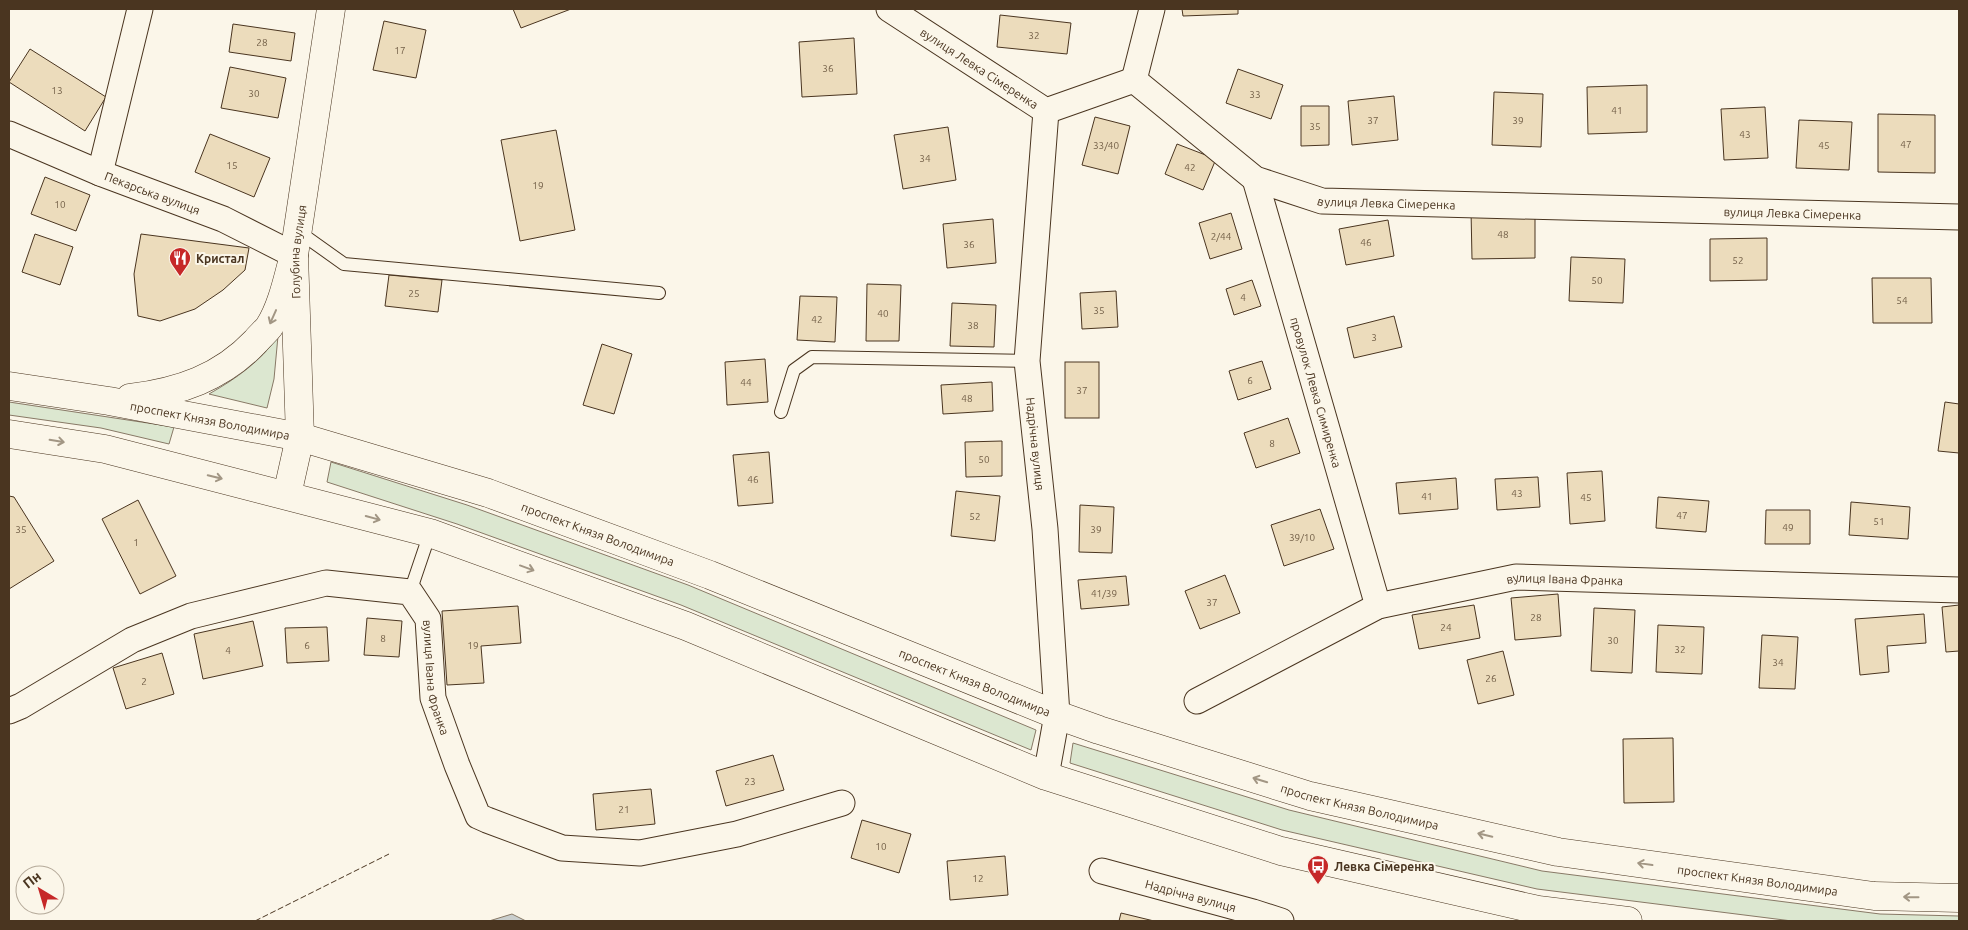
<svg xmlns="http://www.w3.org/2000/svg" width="1968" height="930" font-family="Ubuntu,sans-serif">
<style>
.green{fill:#dce7d0;stroke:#887966}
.water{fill:#c9cecd;stroke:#887966}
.building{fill:#ecdcbc;stroke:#4a3520}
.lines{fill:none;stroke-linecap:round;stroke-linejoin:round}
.lane-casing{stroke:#4a3520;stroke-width:14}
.street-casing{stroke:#4a3520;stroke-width:27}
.secondary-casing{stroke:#4a3520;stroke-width:29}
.primary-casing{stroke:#4a3520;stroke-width:29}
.lane{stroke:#fbf6e9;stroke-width:12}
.street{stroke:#fbf6e9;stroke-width:25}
.secondary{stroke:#fbf6e9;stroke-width:28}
.primary{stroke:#fbf6e9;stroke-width:28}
.fence{stroke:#4a3520;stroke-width:1;stroke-dasharray:6 2.5;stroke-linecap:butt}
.oneway{stroke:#a29684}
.labels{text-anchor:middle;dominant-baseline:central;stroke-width:4;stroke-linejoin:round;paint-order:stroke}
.number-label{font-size:10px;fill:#725f47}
.street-label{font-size:12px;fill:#4a3520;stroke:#fbf6e9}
.poi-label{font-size:12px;font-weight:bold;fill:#4a3520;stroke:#fbf6e9;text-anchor:start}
</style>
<rect width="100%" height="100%" fill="#fbf6e9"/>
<g class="green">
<path d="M278 336 274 379 267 408 209 394C237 378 260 362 278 336Z"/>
<path d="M9 402 174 427 169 444 101 428 9 415Z"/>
<path d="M331 462 467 505 688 585 1036 730 1031 750 681 605 457 524 327 482Z"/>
<path d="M1073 743 1289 810 1542 871 1880 914 1959 916V921H1792L1537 889 1282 830 1070 763Z"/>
</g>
<path class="water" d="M512 914 526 921H489Z"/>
<g class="building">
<path d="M513 9H571L521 28Z"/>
<path d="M1182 9H1238V14L1183 16Z"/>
<path d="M1000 15 1071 23 1067 54 997 47Z"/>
<path d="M384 21 426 30 416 78 373 70Z"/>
<path d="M233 24 295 33 291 61 229 52Z"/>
<path d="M854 38 857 94 802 97 799 42Z"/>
<path d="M30 49 106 97 85 131 9 82Z"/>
<path d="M230 67 286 78 278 118 221 108Z"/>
<path d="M1238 69 1283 85 1271 119 1226 103Z"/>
<path d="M1647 85V132L1588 134 1587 87Z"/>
<path d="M1494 92 1543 94 1541 147 1492 145Z"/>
<path d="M1394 96 1398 140 1352 145 1348 101Z"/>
<path d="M1301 106H1329V145L1301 146Z"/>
<path d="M1765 107 1768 158 1724 160 1721 109Z"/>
<path d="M1878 114 1935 115V173L1878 172Z"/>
<path d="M1095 117 1130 126 1118 174 1082 165Z"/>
<path d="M1799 120 1852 122 1849 170 1796 168Z"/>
<path d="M948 127 956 180 903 189 894 135Z"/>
<path d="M556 130 575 230 520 241 501 140Z"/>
<path d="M210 134 270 158 254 197 195 172Z"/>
<path d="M1177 144 1216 159 1203 190 1165 174Z"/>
<path d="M45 177 90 195 76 231 31 214Z"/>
<path d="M1535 208V258L1472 259 1471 210Z"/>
<path d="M1231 213 1242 249 1210 259 1199 223Z"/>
<path d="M993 219 996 263 947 268 943 224Z"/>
<path d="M1388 220 1394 256 1346 265 1339 229Z"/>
<path d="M35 234 73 247 60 285 22 272Z"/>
<path d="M141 234 249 248 245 270 223 290 195 309 160 321 138 316 134 274Z"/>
<path d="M1767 238V280L1710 281V239Z"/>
<path d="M1571 257 1625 259 1623 303 1569 301Z"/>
<path d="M389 275 442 280 438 312 385 306Z"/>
<path d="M1872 278H1931L1932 323H1873Z"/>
<path d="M1252 280 1261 306 1234 315 1226 289Z"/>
<path d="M867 284 901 285 899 341H866Z"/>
<path d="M1116 291 1118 327 1082 329 1080 293Z"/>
<path d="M800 296 837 297 835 342 797 340Z"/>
<path d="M952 303 996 305 994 347 950 346Z"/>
<path d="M1394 316 1402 347 1354 358 1347 328Z"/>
<path d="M602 344 632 354 614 414 583 405Z"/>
<path d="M765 359 768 402 727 405 725 362Z"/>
<path d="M1262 361 1271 389 1238 400 1229 371Z"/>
<rect x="1065" y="362" width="34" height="56"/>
<path d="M992 382 993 411 943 414 941 385Z"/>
<path d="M1945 402 1959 404V453L1938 451Z"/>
<path d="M1288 418 1300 453 1256 468 1244 433Z"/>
<path d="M1002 441V476L966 477 965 442Z"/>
<path d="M769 452 773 503 738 506 733 455Z"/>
<path d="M1602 471 1605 521 1570 524 1567 473Z"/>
<path d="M1538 477 1540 507 1497 510 1495 479Z"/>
<path d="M1456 478 1458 509 1399 514 1396 483Z"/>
<path d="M956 491 1000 496 995 541 951 536Z"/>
<path d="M9 496 14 497 54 561 9 589Z"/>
<path d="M1658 497 1709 501 1706 532 1656 528Z"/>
<path d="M138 500 176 576 140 594 102 519Z"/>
<path d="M1851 502 1910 507 1908 539 1849 535Z"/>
<path d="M1080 505 1114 507 1112 553 1079 552Z"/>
<path d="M1320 509 1334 549 1284 566 1271 525Z"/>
<path d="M1766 510H1810V544H1765Z"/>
<path d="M1225 575 1240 613 1200 629 1185 591Z"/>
<path d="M1126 576 1129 605 1081 609 1078 580Z"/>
<path d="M1558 594 1561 636 1515 640 1511 598Z"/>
<path d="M1474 605 1480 638 1419 649 1412 615Z"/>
<path d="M1959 605V651L1946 652 1942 607Z"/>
<path d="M518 606 521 643 481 646 484 683 447 685 442 611Z"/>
<path d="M1594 608 1635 610 1632 673 1591 671Z"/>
<path d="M1924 614 1926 643 1887 646 1889 672 1860 675 1855 619Z"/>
<path d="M367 618 402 621 399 657 364 655Z"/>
<path d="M253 621 263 666 203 679 194 634Z"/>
<path d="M1658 625 1704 627 1702 674 1656 672Z"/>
<path d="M327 627 329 661 287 663 285 628Z"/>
<path d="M1762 635 1798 637 1795 689 1759 688Z"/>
<path d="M1503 651 1514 695 1478 704 1467 660Z"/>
<path d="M162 653 174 694 126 709 113 668Z"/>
<path d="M1673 738 1674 802 1624 803 1623 739Z"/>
<path d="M773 755 784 790 726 806 716 771Z"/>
<path d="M651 789 655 824 596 830 593 794Z"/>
<path d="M862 820 911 834 899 873 851 858Z"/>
<path d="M1005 856 1008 895 950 900 947 861Z"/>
<path d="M1121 913 1154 921H1119Z"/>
</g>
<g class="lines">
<g class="lane-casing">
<g id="lane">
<path d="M299 232 344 264 659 293"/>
<path d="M781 412 794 370 812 357 1027 361"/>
<path d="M410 592 430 533"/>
</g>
</g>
<g class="street-casing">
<g id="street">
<path id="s1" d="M889 9 1046 111 1134 80 1255 179 1322 201 1959 217"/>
<path d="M1134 80 1152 9"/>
<path id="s2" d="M1046 111 1027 361 1045 529 1057 715 1046 776"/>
<path id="s3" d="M9 134 100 173 223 219 294 255"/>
<path d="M100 173 140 9"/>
<path id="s4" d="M1255 179 1378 606"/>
<path id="s5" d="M1197 701 1378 606 1516 577 1959 590"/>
<path id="s6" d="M9 711 21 706 132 640 191 616 326 583 410 592 428 619 433 698 457 765 478 816 487 820 562 848 640 853 737 834 842 803"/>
<path id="s7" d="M1102 871 1253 912 1281 921"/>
</g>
</g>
<g class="secondary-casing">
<g id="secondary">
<path id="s8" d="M287 495 300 437 294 255 331 9"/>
</g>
</g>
<g class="primary-casing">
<g id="primary">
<path id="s9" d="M9 386 109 401 300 437 488 493 710 575 1057 715 1099 730 1310 796 1558 852 1874 896 1959 898"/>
<path d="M130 398C179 392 221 378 256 341 260 336 265 332 269 327 282 307 288 277 294 255"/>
<path d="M9 434 105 449 430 533 686 626 1046 776 1281 851 1538 910 1628 921"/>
</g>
</g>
<use href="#lane" class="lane"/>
<use href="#street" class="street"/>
<use href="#secondary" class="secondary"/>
<use href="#primary" class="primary"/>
<path class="fence" d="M255 921 389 854"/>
</g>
<defs><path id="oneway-shaft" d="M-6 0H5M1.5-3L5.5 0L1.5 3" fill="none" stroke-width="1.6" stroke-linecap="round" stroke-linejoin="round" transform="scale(1.25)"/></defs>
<g class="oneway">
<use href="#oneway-shaft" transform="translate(273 317) rotate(114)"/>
<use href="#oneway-shaft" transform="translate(57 441) rotate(9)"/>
<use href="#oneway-shaft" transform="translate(215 477) rotate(14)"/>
<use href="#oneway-shaft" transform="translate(373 518) rotate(15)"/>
<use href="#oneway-shaft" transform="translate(527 568) rotate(20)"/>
<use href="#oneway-shaft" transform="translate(1260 780) rotate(-163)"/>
<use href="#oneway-shaft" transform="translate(1485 835) rotate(-167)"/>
<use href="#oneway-shaft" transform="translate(1645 864) rotate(-172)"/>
<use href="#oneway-shaft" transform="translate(1911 897) rotate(-179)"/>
</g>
<defs>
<g id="restaurant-pin" transform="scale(1.125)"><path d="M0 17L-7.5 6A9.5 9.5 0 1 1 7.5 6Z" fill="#c62828" stroke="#fbf6e9"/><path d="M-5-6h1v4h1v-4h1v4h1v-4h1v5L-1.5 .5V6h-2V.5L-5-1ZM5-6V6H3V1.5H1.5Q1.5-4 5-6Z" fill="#fff"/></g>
<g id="bus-pin" transform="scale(1.125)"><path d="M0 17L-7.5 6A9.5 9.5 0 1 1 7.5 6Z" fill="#c62828" stroke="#fbf6e9"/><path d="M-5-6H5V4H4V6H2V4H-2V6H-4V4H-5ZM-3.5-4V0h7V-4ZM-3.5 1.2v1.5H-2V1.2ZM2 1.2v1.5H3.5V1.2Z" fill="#fff"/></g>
</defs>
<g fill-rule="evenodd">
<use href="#restaurant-pin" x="180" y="258"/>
<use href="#bus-pin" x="1318" y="866"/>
</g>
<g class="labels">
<g class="number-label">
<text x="1034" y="35">32</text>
<text x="262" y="42">28</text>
<text x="400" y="50">17</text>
<text x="828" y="68">36</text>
<text x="57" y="90">13</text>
<text x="254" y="93">30</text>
<text x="1255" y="94">33</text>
<text x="1617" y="110">41</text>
<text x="1373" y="120">37</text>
<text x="1518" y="120">39</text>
<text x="1315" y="126">35</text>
<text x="1745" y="134">43</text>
<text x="1906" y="144">47</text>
<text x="1106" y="145">33/40</text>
<text x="1824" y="145">45</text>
<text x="925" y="158">34</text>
<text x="232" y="165">15</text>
<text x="1190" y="167">42</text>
<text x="538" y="185">19</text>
<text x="60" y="204">10</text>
<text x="1503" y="234">48</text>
<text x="1221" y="236">2/44</text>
<text x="1366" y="242">46</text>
<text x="969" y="244">36</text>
<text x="1738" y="260">52</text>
<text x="1597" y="280">50</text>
<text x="414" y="293">25</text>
<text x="1243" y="297">4</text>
<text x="1902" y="300">54</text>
<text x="1099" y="310">35</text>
<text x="883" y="313">40</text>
<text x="817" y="319">42</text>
<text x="973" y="325">38</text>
<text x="1374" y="337">3</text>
<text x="1250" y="380">6</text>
<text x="746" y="382">44</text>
<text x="1082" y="390">37</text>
<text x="967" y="398">48</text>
<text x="1272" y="443">8</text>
<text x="984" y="459">50</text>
<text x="753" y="479">46</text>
<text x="1517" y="493">43</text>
<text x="1427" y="496">41</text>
<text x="1586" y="497">45</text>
<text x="1682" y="515">47</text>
<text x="975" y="516">52</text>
<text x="1879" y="521">51</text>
<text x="1788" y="527">49</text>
<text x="21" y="529">35</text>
<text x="1096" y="529">39</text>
<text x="1302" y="537">39/10</text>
<text x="136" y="542">1</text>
<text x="1104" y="593">41/39</text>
<text x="1212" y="602">37</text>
<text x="1536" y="617">28</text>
<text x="1446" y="627">24</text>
<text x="383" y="638">8</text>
<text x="1613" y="640">30</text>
<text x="307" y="645">6</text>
<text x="473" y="645">19</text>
<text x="1680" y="649">32</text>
<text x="228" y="650">4</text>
<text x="1778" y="662">34</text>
<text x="1491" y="678">26</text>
<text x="144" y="681">2</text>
<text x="750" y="781">23</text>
<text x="624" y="809">21</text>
<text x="881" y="846">10</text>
<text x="978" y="878">12</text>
</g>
<g class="street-label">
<text stroke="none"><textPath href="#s1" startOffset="108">вулиця Левка Сімеренка</textPath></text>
<text stroke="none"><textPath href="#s3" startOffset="155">Пекарська вулиця</textPath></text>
<text stroke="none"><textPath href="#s1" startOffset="572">вулиця Левка Сімеренка</textPath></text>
<text stroke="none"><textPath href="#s1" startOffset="978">вулиця Левка Сімеренка</textPath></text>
<text stroke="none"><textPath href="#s8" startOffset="245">Голубина вулиця</textPath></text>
<text stroke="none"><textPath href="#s4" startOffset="222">провулок Левка Симиренка</textPath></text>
<text stroke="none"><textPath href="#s9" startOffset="204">проспект Князя Володимира</textPath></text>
<text stroke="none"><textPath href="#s2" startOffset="334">Надрічна вулиця</textPath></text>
<text stroke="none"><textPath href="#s9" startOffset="609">проспект Князя Володимира</textPath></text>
<text stroke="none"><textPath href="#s5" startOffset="394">вулиця Івана Франка</textPath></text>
<text stroke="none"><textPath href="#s6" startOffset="521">вулиця Івана Франка</textPath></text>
<text stroke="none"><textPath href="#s9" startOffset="1014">проспект Князя Володимира</textPath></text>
<text stroke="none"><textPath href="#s9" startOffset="1419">проспект Князя Володимира</textPath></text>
<text stroke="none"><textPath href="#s9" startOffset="1824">проспект Князя Володимира</textPath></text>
<text stroke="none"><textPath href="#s7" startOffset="92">Надрічна вулиця</textPath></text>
</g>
<g class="poi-label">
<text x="196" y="258">Кристал</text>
<text x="1334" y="866">Левка Сімеренка</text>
</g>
</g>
<rect width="1968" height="930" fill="none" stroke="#4a3520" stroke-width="20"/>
<g transform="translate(40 890) rotate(322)"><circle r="24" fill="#fbf6e9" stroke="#b4a999"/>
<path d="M0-4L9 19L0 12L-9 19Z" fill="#c62828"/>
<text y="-8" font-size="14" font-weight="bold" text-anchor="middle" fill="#4a3520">Пн</text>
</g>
</svg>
